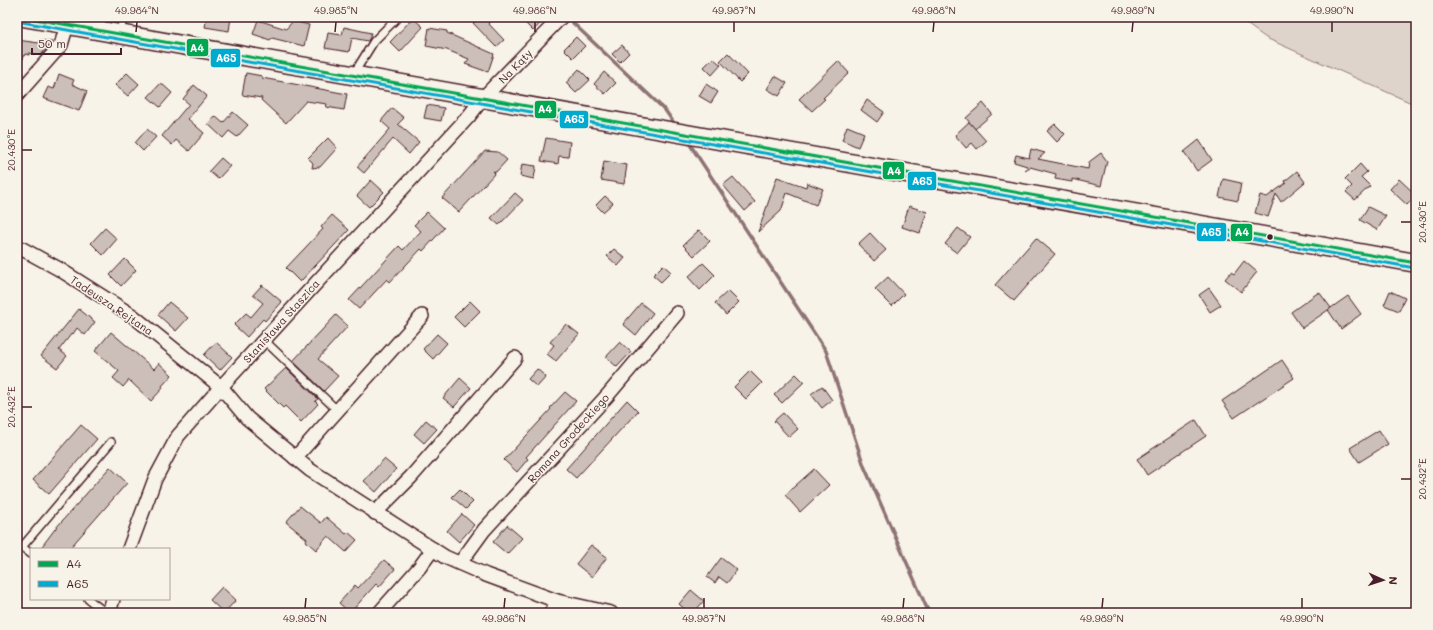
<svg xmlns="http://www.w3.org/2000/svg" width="1433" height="630" font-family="Mali,sans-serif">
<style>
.green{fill:#ded4cc;stroke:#947a7c}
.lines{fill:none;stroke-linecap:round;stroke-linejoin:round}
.stream{stroke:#8e7275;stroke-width:3.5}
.building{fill:#ccbfb9;stroke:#4a1f2b}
.service-casing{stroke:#4a1f2b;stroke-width:10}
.minor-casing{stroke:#4a1f2b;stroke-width:16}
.secondary-casing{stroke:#4a1f2b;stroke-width:21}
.service{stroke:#f7f3e8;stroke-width:7}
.minor{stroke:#f7f3e8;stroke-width:13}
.secondary{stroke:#f7f3e8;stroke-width:18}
.bus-1-casing{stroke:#f7f3e8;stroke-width:6}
.bus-2-casing{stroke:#f7f3e8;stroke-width:6}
.bus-1{stroke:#00a651;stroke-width:3}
.bus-2{stroke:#00a9ce;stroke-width:3}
.ticks{fill:none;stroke:#4a1f2b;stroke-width:1.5}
.bus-dot{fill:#4a1f2b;stroke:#f7f3e8;stroke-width:1.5}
.labels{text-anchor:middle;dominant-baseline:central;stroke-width:3;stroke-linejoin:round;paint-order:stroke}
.street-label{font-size:11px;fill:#4a1f2b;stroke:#f7f3e8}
.line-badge{stroke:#f7f3e8;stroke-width:1.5}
.badge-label{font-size:11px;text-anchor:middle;font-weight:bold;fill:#fff}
.neatline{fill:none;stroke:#4a1f2b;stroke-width:1.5}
.ticks-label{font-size:10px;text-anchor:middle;fill:#4a1f2b}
</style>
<rect width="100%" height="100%" fill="#f7f3e8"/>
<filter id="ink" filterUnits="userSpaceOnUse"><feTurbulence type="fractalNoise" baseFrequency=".025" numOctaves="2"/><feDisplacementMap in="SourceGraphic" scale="8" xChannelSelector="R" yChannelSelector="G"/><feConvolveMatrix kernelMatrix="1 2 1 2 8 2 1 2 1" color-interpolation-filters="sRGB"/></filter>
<g filter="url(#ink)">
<path class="green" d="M1237 17H1416V105L1266 38Z"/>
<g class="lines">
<g class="stream">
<path d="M569 17 573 23 665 110 676 126"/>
<path d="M687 140 826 351 864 466 929 613"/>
</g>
</g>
<g class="building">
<path d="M207 17H231L229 31 205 27Z"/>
<path d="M480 17H495L488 23 504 40 496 47 473 23Z"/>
<path d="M519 17H546L533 31Z"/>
<path d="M413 18 423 27 400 52 390 42Z"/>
<path d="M258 20 286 29 293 21 309 25 304 46 272 38 270 40 253 34Z"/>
<path d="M344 27 371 33 370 37 368 41 352 38 349 52 325 48 328 33 342 35Z"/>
<path d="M429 28 447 31V33L494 54 488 72 465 64 469 59 447 50 426 46Z"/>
<path d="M576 37 585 46 573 58 564 49Z"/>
<path d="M17 40 39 43V40L52 42 41 55 29 53V55L25 54 17 72Z"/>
<path d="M622 45 629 53 620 62 612 54Z"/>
<path d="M728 53 748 74 740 82 720 61Z"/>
<path d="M713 58 721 65 712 75 704 67Z"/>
<path d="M838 61 849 73 823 98 825 99 812 111 799 99Z"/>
<path d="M579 69 590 80 576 93 566 83Z"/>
<path d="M604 72 616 83 605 94 594 84Z"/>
<path d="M127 73 139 84 128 96 115 85Z"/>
<path d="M246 73 262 76V78L347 94 344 110 326 107 327 104 306 101 286 123 261 100 262 98 242 95Z"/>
<path d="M59 74 74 80 72 84 87 91 79 111 43 98 48 87 54 89Z"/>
<path d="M775 76 787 83 779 96 767 89Z"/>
<path d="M161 83 172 93 160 107 148 97Z"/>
<path d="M706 84 718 92 711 103 699 96Z"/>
<path d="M194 85 207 96 188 119 204 133 189 151 176 140 172 145 162 136 189 104 183 99Z"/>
<path d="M867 100 884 112 877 122 861 110Z"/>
<path d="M983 103 992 114 975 129 966 118Z"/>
<path d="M427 105 444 108 441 121 424 118Z"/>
<path d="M392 108 404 118 398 124 419 142 409 154 393 139 364 173 357 167 390 129 381 121Z"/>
<path d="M233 112 248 125 237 137 229 131 223 138 208 124 215 116 223 123Z"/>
<path d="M969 122 986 141 977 149 972 143 966 148 955 135Z"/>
<path d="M1055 124 1065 134 1057 142 1047 131Z"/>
<path d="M847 126 864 133 858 147 842 140Z"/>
<path d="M147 129 156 137 143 151 135 143Z"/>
<path d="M328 138 337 148 320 167 312 168 313 163 308 158Z"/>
<path d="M546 138 570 142 568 157 559 156 558 164 541 161Z"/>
<path d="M1199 140 1212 160 1197 171 1184 152Z"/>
<path d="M1031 149 1045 153 1038 159 1088 169 1089 162 1101 153 1107 161 1101 186 1072 179V182L1055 179 1056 174 1030 167 1025 171 1027 166 1014 162 1016 155 1029 158Z"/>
<path d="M485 151 498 152 507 160 496 172 493 171 495 173 459 212 442 198Z"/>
<path d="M221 158 230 166 218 179 209 171Z"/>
<path d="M604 161 627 165 624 184 601 180Z"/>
<path d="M522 164 536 166 534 179 520 176Z"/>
<path d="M1360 164 1367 172 1361 177 1370 186 1355 200 1346 192 1352 186 1345 179Z"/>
<path d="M1297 171 1305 182 1281 202 1276 194 1268 217 1255 213 1260 195 1267 197 1286 183 1285 181Z"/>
<path d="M733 177 755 202 745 211 723 185Z"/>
<path d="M777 177 806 187 807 183 823 189 816 205 787 193 781 211 758 232Z"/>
<path d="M1223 179 1241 183 1238 201 1219 197Z"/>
<path d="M1399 179 1416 195 1407 205 1390 189Z"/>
<path d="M371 180 384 192 369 207 357 196Z"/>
<path d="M515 193 523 200 499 225 491 218Z"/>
<path d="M605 196 613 203 603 212 596 205Z"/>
<path d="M909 206 927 212 920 233 902 227Z"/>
<path d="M1368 207 1386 216 1377 230 1360 220Z"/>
<path d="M427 212 444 228 423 251 421 249 390 282 387 279 359 309 349 300 399 246 403 250 421 231 414 225Z"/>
<path d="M332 215 349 230 300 282 286 268 323 229 321 227Z"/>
<path d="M105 228 117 239 103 255 91 243Z"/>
<path d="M958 228 970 237 957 253 945 244Z"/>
<path d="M699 230 710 241 694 256 683 245Z"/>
<path d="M870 233 886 250 874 261 858 244Z"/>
<path d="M1036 238 1055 254 1014 301 995 285Z"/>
<path d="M614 249 625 258 618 266 607 256Z"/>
<path d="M125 259 136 270 121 286 110 275Z"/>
<path d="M1244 261 1257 272 1241 292 1225 279 1231 272 1234 274Z"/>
<path d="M703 263 715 275 700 290 688 277Z"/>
<path d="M663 265 671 272 661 282 653 275Z"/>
<path d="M888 277 904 294 892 306 875 289Z"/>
<path d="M262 285 282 302 265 321 263 319 247 337 234 325 246 313 251 317 263 303 253 295Z"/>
<path d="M1209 288 1221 305 1210 312 1199 295Z"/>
<path d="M728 291 739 302 726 315 715 303Z"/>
<path d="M1390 291 1405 298 1399 311 1384 305Z"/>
<path d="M1319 292 1331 308 1302 328 1291 312Z"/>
<path d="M1348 296 1361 314 1341 329 1328 310Z"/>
<path d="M470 301 480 311 464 327 454 317Z"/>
<path d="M169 302 188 318 176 331 158 315Z"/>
<path d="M641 303 653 313 636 335 623 324Z"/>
<path d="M79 309 95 322 85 335 77 328 73 334 72 333 59 350 67 356 57 368 41 356Z"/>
<path d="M336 315 348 326 318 359 338 376 324 391 293 361Z"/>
<path d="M566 324 579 334 556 361 547 354 554 345 550 342Z"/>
<path d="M111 332 154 369 159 363 172 375 162 386 163 388 151 401 129 380 123 387 113 378 119 371 95 351Z"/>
<path d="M437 334 447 343 433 359 423 349Z"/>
<path d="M216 342 232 357 220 370 204 355Z"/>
<path d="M620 342 631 352 617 367 606 357Z"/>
<path d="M1282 360 1294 378 1234 418 1222 401Z"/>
<path d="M286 368 318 399 315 401 318 404 301 422 285 406 283 408 264 389Z"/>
<path d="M537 369 546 377 537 387 528 379Z"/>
<path d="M750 371 762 383 746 399 734 387Z"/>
<path d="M796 374 804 382 782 403 774 395Z"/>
<path d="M460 378 471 388 454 407 443 398Z"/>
<path d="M822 386 832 400 822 408 811 394Z"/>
<path d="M565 392 576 401 526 457 528 459 517 472 504 460 551 409 550 408Z"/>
<path d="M627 400 638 411 576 478 566 469Z"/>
<path d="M783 413 798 429 789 437 774 421Z"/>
<path d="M426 420 437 429 424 443 414 434Z"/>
<path d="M1196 420 1206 436 1147 475 1137 459Z"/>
<path d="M81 425 97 439 49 494 33 480Z"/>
<path d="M1379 430 1388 444 1359 462 1350 448Z"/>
<path d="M384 459 396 469 376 492 364 481Z"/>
<path d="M110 467 127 483 69 549H40L55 529Z"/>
<path d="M814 469 829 485 800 512 785 495Z"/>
<path d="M460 489 473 502 466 509 452 497Z"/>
<path d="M300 506 321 523 326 517 346 534 348 532 357 540 346 552 328 536 316 550 306 541 307 539 286 522Z"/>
<path d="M462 514 474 525 459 542 447 531Z"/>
<path d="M507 525 522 538 507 554 493 542Z"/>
<path d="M591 545 607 557 592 577 576 564Z"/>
<path d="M721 558 737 570 727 583 719 577 715 583 707 577Z"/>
<path d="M384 560 395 569 379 587 376 584 350 613 339 603 355 585 358 588Z"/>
<path d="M222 587 236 600 224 613 210 600Z"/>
<path d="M691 590 704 601 693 613H689L679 604Z"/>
</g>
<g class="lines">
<g class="service-casing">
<g id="service">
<path d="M120 34 123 17"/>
<path d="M353 75 374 41 398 17"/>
<path d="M264 340 338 411"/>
<path d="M31 554 22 547 111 442"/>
<path d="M88 599 106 613"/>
</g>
</g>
<g class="minor-casing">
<g id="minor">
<path d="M17 95 61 45 67 25"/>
<path d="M17 246 59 269 133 316 221 387 247 418 310 470 445 557 486 575 557 601 611 613"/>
<path d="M295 458 422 316"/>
<path d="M375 513 411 477 515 358"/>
<path d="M129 549 155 479 178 436 221 387 469 116 483 98 561 17"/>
<path d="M460 563 484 530 607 396 677 313"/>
<path d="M109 613 113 599"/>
<path d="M379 613 419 568 433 549"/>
<path d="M551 613 557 601"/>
</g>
</g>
<g class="secondary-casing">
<path id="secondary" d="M23 17 1416 263"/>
</g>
<use href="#service" class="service"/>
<use href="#minor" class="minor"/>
<use href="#secondary" class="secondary"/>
<g class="bus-1-casing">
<path id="bus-1" d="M23 17 1416 263"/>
</g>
<g class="bus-2-casing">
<path id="bus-2" d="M22 22 1415 268"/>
</g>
<use href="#bus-1" class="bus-1"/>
<use href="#bus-2" class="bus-2"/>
</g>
</g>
<path class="ticks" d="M136 32 137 22M335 32 336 22M535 32V22M734 32V22M933 32 934 22M1132 32 1133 22M1332 32V22M22 150H32M1401 222H1411M22 407H32M1401 479H1411M305 608 306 598M504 608 505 598M704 608V598M903 608 904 598M1102 608 1103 598M1302 608V598"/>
<circle class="bus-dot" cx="1270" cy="237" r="3.5"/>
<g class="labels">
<g class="street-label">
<text transform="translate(515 66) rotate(-46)">Na Kąty</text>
<text transform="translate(112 305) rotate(34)">Tadeusza Rejtana</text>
<text transform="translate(281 321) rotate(-48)">Stanisława Staszica</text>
<text transform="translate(568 438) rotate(-48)">Romana Grodeckiego</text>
</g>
</g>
<g class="line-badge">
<rect x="186" y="38" width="23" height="19" rx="4" fill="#00a651"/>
<rect x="210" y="48" width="31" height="20" rx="4" fill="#00a9ce"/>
<rect x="534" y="100" width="23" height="19" rx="4" fill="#00a651"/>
<rect x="559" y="110" width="30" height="19" rx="4" fill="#00a9ce"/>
<rect x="882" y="161" width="23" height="19" rx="4" fill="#00a651"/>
<rect x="907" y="171" width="30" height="20" rx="4" fill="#00a9ce"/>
<rect x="1196" y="222" width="31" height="20" rx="4" fill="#00a9ce"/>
<rect x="1230" y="223" width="23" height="19" rx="4" fill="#00a651"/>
</g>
<g class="badge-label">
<text x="197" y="52">A4</text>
<text x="226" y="62">A65</text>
<text x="545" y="113">A4</text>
<text x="574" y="123">A65</text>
<text x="894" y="175">A4</text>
<text x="922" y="185">A65</text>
<text x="1211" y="236">A65</text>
<text x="1242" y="236">A4</text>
</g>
<rect width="1433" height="630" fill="none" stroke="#f7f3e8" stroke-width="44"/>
<rect x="30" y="548" width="140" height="52" fill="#f7f3e8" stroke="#b29e9c"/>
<rect x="38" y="561" width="20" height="6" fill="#00a651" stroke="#b29e9c"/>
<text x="66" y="568" font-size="12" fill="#4a1f2b">A4</text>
<rect x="38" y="581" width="20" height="6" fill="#00a9ce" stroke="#b29e9c"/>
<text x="66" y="588" font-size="12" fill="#4a1f2b">A65</text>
<g transform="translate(1383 580) rotate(93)" stroke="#f7f3e8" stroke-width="3" paint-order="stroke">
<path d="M0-3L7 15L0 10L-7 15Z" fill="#4a1f2b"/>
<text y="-6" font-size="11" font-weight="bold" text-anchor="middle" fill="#4a1f2b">N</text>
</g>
<path d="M32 48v6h89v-6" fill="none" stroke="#4a1f2b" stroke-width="2"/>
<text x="38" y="48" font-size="12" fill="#4a1f2b" stroke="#f7f3e8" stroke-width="3" paint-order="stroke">50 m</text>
<rect x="22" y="22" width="1389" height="586" class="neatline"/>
<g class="ticks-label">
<text x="137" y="14">49.984°N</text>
<text x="336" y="14">49.985°N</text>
<text x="535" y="14">49.986°N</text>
<text x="734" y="14">49.987°N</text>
<text x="934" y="14">49.988°N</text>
<text x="1133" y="14">49.989°N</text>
<text x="1332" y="14">49.990°N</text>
<text transform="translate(11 150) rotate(-90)" y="4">20.430°E</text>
<text transform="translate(1422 222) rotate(-90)" y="4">20.430°E</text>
<text transform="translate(11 407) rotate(-90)" y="4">20.432°E</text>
<text transform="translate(1422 479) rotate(-90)" y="4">20.432°E</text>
<text x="305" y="622">49.985°N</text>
<text x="504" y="622">49.986°N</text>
<text x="704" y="622">49.987°N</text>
<text x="903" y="622">49.988°N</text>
<text x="1102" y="622">49.989°N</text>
<text x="1302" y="622">49.990°N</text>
</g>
</svg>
